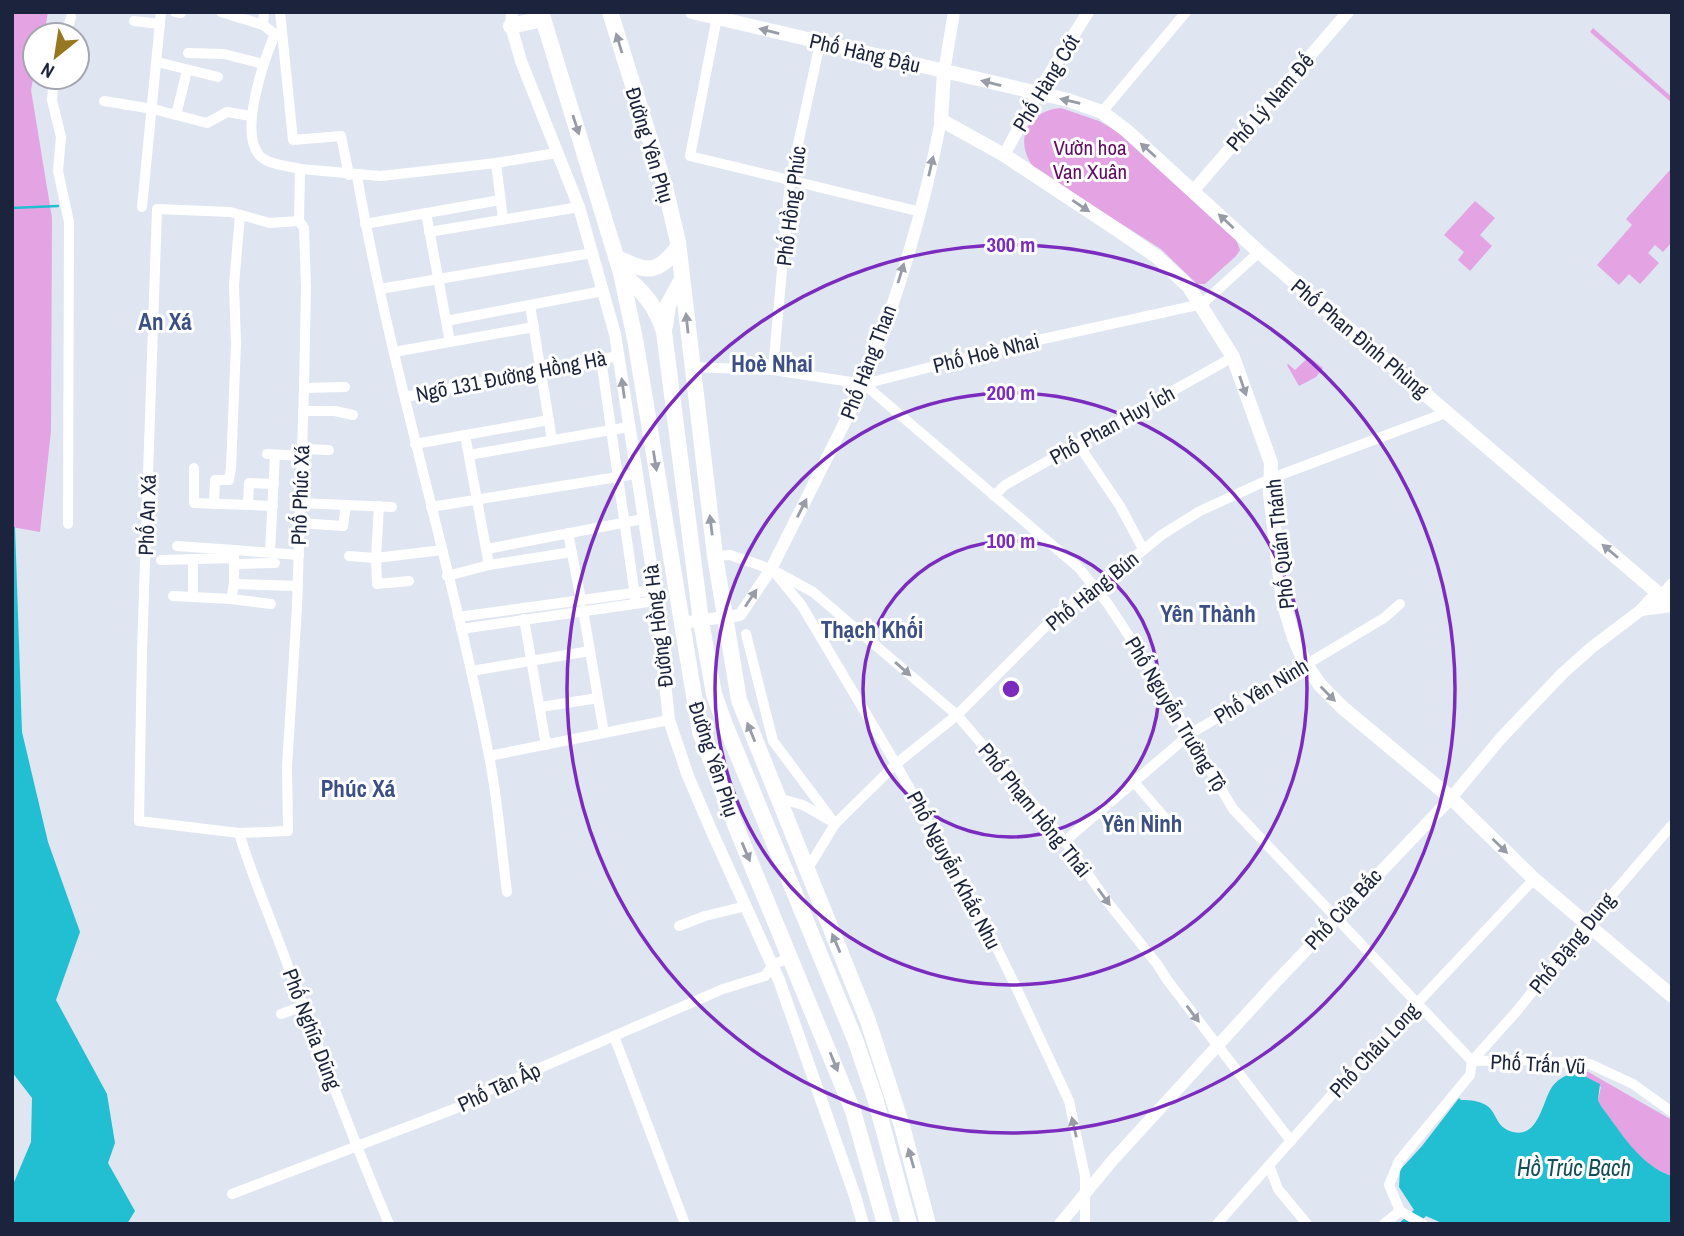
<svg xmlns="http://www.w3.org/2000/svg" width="1684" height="1236" font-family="'Archivo Narrow',sans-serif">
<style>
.green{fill:#e4a3e3}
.water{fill:#21bfd1}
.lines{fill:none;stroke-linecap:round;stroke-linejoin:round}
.stream{stroke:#21bfd1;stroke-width:2.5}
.minor{stroke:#fff;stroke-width:10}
.tertiary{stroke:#fff;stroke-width:12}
.secondary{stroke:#fff;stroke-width:14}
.primary{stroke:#fff;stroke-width:16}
.oneway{fill:#989ca7}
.ring{fill:none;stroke:#7b2cbf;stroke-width:3.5}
.labels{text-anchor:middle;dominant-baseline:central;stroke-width:6;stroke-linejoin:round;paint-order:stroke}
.street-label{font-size:21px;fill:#1b243c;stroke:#fff}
.park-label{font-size:21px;fill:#610b62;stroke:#fff}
.neighbourhood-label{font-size:23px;font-weight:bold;fill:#3c5086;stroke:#fff}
.water-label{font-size:23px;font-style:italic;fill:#124f57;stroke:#fff}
.centre{fill:#7b2cbf;stroke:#fff;stroke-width:3.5}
.ring-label{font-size:21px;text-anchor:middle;font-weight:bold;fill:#7b2cbf;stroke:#fff;stroke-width:6;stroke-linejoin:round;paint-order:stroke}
</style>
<rect width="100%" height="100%" fill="#e0e5f2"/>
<g class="green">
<path d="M12 12H48L44 35H35V69L31 90 52 218 51 431 40 532 12 527Z"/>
<path d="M1593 28 1672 97V103L1590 32Z"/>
<path d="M1061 108 1099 121 1118 132 1235 237 1240 250 1236 256 1205 284H1197L1161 249 1035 169C1013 142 1026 111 1061 108Z"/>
<path d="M1670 170 1672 242 1663 252 1655 245 1648 253 1659 263 1640 284 1629 274 1619 285 1597 265 1632 225 1626 219Z"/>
<path d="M1475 201 1495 218 1480 235 1492 246 1470 271 1458 260 1464 252 1444 235Z"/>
<path d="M1309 357 1323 368 1316 377 1299 386 1287 365 1288 364 1295 370Z"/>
<path d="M1583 1069 1672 1120V1176C1639 1165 1621 1133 1601 1106L1598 1100 1601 1087 1580 1074Z"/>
</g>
<g class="water">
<path d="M12 527H15L22 732 48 842 80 932 56 1000 107 1094 115 1143 108 1163 135 1211 127 1224H12V1187L31 1142 32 1098 12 1072Z"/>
<path d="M1570 1074H1580L1600 1084 1598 1100 1601 1106C1621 1132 1639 1165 1672 1176V1224H1444L1426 1216 1418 1224H1398L1414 1210 1399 1187 1400 1170 1422 1146 1459 1098 1461 1100C1505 1100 1487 1125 1513 1132 1539 1138 1542 1102 1552 1087 1557 1080 1563 1077 1570 1074Z"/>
</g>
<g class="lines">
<path class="stream" d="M12 208 58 206"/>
<g class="minor">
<path d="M175 12 181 13"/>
<path d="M221 12 263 25"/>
<path d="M264 12 263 25 275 34C264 60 239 131 259 155 268 165 288 166 300 169"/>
<path d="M280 12 293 140 341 136 349 175"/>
<path d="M718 12 690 156 921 212"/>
<path d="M134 21 160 24"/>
<path d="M66 35 71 17"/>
<path d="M188 53 224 54 263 64"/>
<path d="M157 62 218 77"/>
<path d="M54 77 52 100 61 137 58 171 69 222 68 524"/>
<path d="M104 101 153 109 207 123 227 112 251 116"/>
<path d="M1102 112 1186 12"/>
<path d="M176 115 187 71"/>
<path d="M496 163 503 219"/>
<path d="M357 176C391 371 451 561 489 756 498 800 501 847 507 892"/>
<path d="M142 207 161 12"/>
<path d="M426 213 450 342"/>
<path d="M299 221 270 223 230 212 157 209 142 652 139 821 239 833 288 831 287 767 297 607 304 388 306 287 304 228 299 221 300 169 381 176 496 163 556 153"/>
<path d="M365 224 500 200"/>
<path d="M429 232 579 207"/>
<path d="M380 289 592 253"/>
<path d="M530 305 552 440"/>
<path d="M446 321 603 291"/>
<path d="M394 352 534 327"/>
<path d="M601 359 636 603"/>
<path d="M691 367 773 370 864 384 1029 342 1202 304 1259 252"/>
<path d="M773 370 790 181 820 43"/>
<path d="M864 384 1079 568 1108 604 1150 668 1233 809 1472 1061 1516 1012 1587 924 1672 825"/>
<path d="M304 388 345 387"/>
<path d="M405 397 618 356"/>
<path d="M303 411H335L353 415"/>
<path d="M465 435 489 565"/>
<path d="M415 444 549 420"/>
<path d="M1078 444 1120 506 1143 549"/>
<path d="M302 449 329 450"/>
<path d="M267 454 302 456"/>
<path d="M469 455 628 427"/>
<path d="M194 468V503L273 506"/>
<path d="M994 496 1005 485 1233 357"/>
<path d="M299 503 392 507"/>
<path d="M214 504 215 480H229L231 468 236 344 234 285 240 215"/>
<path d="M248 505 249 483 274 484"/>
<path d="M379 506 376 558 377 584 409 581"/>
<path d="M431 507 636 474"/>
<path d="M299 523 343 526 346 505"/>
<path d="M568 533 581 600"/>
<path d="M177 546 234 550"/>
<path d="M487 549 643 519"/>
<path d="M270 552 275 455"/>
<path d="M349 556 376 558 442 550"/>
<path d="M715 556 730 555 771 569 813 592 957 715 1065 841 1106 900 1157 964 1168 981 1291 1141"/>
<path d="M193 559V597"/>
<path d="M161 560 234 558"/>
<path d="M234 564 275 563"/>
<path d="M777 575 802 606 896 764 988 930 1015 985 1069 1101 1085 1176V1224"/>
<path d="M447 576 489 565 572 552"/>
<path d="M234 584 298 586"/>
<path d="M173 596 231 599"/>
<path d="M271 604 231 599 234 584V550L299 555"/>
<path d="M583 610 604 733"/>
<path d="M458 617 655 590"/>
<path d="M524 619 546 745"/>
<path d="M461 629 655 601"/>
<path d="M746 634 773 741 835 824"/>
<path d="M471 671 590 651"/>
<path d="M541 707 598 698"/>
<path d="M489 756 669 720"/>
<path d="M1134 782 1171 825"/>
<path d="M778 798 803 805 829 820"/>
<path d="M239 833C253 880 273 923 289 969 321 1054 353 1140 389 1224"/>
<path d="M1065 841 1190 734 1384 618 1400 604"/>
<path d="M807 870 835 824 896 764 957 715 1065 607 1085 597 1163 534 1200 511 1272 478 1448 412"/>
<path d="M679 926 705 916 746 906"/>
<path d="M281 1014 303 1006"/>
<path d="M614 1036 685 1224"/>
<path d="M1269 1165 1278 1189 1307 1224"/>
<path d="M232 1194 467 1104 475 1096 723 989 765 976 773 965 790 957"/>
<path d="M1217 1224 1344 1081 1534 879"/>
<path d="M1384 1224 1400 1211"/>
<path d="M1423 1224 1400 1211 1389 1185 1399 1161 1470 1075 1472 1061 1521 1060 1590 1064 1633 1084 1672 1112"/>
</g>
<g class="tertiary">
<path d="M512 12 511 26 521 61 579 207 615 334 655 590 669 720 688 776 712 832 779 980 855 1196 863 1224"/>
<path d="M944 72 954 12"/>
<path d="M1004 155 1037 94 1088 12"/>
<path d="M1193 191 1348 12"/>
<path d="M1641 610 1672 606"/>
<path d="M681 623 740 615 771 569 864 384C897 299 924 210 941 120"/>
<path d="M1060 1224 1112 1161 1274 984 1451 798 1501 738 1563 673 1591 648 1641 610 1651 599 1662 596 1672 584"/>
</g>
<g class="secondary">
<path d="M692 12 1068 100 1102 112 1127 131 1259 252 1672 605"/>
<path d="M944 72 941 120 1004 155 1119 231 1157 257 1189 287 1233 357 1271 463 1270 494 1283 602 1294 638 1305 663 1320 685 1343 708 1451 798 1534 879 1672 996"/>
</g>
<g class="primary">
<path d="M541 12 621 273 635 339 700 732 736 827 853 1111 885 1224"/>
<path d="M610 12 665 187 678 242 715 556 739 700 868 1021 902 1126 928 1224"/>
<path d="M511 26 542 19"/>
<path d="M616 257C645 272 657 276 678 247"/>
<path d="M621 273C642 290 656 305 664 332L701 621 714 694 724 722 856 1042 875 1098 909 1224"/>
<path d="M665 326 668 305 682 279"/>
</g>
</g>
<defs><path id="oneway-solid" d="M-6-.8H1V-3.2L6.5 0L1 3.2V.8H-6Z" transform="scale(1.75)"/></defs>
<g class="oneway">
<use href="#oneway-solid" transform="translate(769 31) rotate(-166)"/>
<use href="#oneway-solid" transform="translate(619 43) rotate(-107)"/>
<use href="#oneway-solid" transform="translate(991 83) rotate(-166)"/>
<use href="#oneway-solid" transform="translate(1070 101) rotate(-167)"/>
<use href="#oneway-solid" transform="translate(576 125) rotate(72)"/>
<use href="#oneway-solid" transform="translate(1148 150) rotate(-138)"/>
<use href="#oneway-solid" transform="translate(931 166) rotate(-77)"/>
<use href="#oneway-solid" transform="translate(1081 206) rotate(34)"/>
<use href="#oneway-solid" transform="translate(1226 221) rotate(-137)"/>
<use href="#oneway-solid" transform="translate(901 273) rotate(-73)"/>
<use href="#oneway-solid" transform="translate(687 323) rotate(-96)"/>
<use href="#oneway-solid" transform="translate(1243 386) rotate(71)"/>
<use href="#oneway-solid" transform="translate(623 388) rotate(-98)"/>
<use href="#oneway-solid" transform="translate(655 461) rotate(81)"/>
<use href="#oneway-solid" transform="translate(802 508) rotate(-63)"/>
<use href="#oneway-solid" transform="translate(711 525) rotate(-97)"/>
<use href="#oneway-solid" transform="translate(1610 551) rotate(-140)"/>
<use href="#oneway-solid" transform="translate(751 598) rotate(-56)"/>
<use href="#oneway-solid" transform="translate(903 669) rotate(41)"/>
<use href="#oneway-solid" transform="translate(1328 694) rotate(45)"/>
<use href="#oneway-solid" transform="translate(751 732) rotate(-112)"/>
<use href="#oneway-solid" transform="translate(1500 846) rotate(44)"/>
<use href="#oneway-solid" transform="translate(746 852) rotate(67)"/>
<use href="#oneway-solid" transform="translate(1104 897) rotate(54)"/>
<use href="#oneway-solid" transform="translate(836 943) rotate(-113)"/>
<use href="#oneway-solid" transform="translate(1193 1014) rotate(53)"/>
<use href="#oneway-solid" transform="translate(834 1062) rotate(68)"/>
<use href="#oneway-solid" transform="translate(1074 1127) rotate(-103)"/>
<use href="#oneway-solid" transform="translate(911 1158) rotate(-106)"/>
</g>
<g class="ring">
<circle cx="1011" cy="689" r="148"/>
<circle cx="1011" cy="689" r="296"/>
<circle cx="1011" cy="689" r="444"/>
</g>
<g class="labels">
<g class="street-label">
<text transform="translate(865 53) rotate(13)">Phố Hàng Đậu</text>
<text transform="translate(1046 83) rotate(-59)">Phố Hàng Cót</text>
<text transform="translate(1270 102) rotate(-49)">Phố Lý Nam Đế</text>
<text transform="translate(650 145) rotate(73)">Đường Yên Phụ</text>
<text transform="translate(791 206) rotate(-83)">Phố Hồng Phúc</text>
<text transform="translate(1360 338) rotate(40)">Phố Phan Đình Phùng</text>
<text transform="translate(986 353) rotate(-14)">Phố Hoè Nhai</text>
<text transform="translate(868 362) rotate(-69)">Phố Hàng Than</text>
<text transform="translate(511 376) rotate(-11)">Ngõ 131 Đường Hồng Hà</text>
<text transform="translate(1112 425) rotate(-29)">Phố Phan Huy Ích</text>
<text transform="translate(300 495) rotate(-88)">Phố Phúc Xá</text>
<text transform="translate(147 515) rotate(-88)">Phố An Xá</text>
<text transform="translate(1280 544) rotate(-96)">Phố Quán Thánh</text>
<text transform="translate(1092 591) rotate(-39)">Phố Hàng Bún</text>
<text transform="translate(658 626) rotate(-97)">Đường Hồng Hà</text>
<text transform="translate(1261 691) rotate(-31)">Phố Yên Ninh</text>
<text transform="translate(1176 714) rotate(59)">Phố Nguyễn Trường Tộ</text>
<text transform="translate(714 759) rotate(72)">Đường Yên Phụ</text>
<text transform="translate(1035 810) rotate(51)">Phố Phạm Hồng Thái</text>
<text transform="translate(954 870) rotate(62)">Phố Nguyễn Khắc Nhu</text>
<text transform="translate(1343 909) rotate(-47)">Phố Cửa Bắc</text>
<text transform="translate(1572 943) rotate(-51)">Phố Đặng Dung</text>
<text transform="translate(312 1029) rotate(69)">Phố Nghĩa Dũng</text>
<text transform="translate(1374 1050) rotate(-47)">Phố Châu Long</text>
<text transform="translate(1538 1064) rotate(3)">Phố Trấn Vũ</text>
<text transform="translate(499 1087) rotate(-25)">Phố Tân Ấp</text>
</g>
<g class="park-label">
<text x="1090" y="147">Vườn hoa<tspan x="1090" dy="24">Vạn Xuân</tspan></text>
</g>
<g class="neighbourhood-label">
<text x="165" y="321">An Xá</text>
<text x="772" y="363">Hoè Nhai</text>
<text x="1208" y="613">Yên Thành</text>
<text x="872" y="629">Thạch Khối</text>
<text x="358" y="788">Phúc Xá</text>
<text x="1142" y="823">Yên Ninh</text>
</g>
<g class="water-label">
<text x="1574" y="1167">Hồ Trúc Bạch</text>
</g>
</g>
<circle cx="1011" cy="689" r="10" class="centre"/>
<g class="ring-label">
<text x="1011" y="252">300 m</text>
<text x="1011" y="400">200 m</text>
<text x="1011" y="548">100 m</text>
</g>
<rect width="1684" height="1236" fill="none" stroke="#1b243c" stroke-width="28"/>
<g transform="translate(56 56) rotate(210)"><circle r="33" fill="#ffffff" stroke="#a4a7b1" stroke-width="2"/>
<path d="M0-5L12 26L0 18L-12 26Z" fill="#97771f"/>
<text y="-10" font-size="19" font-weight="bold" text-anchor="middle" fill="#1b243c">N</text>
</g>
</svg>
